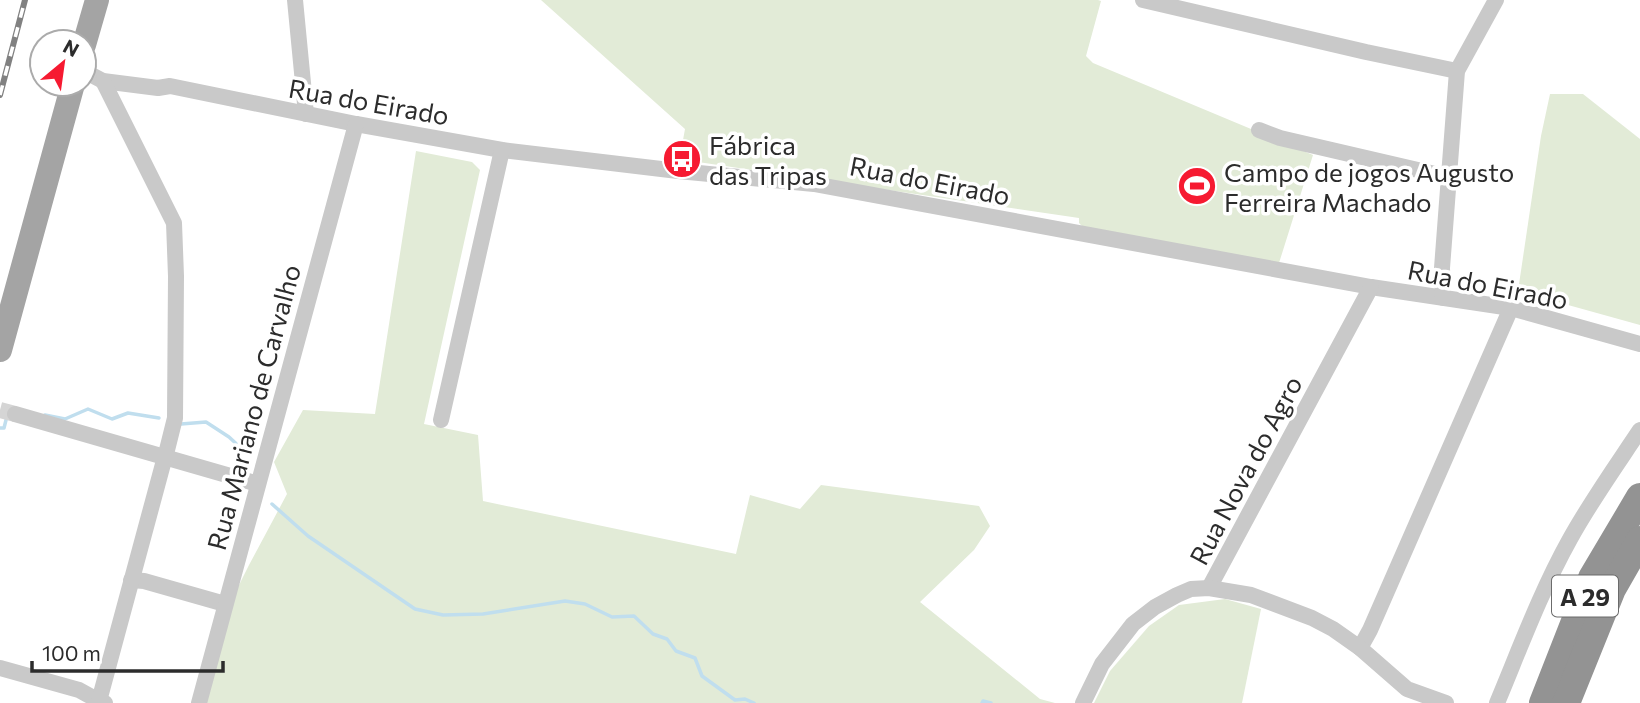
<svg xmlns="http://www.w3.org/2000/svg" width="1640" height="703" font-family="Commissioner,sans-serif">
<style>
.green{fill:#e2ebd7}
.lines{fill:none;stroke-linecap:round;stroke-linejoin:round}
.stream{stroke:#c0deee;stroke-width:3.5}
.minor-tunnel{stroke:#d5d5d5;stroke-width:16;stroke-dasharray:16 8;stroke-linecap:butt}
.minor{stroke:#c9c9c9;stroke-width:16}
.primary{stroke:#a4a4a4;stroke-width:24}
.motorway{stroke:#939393;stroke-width:28}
.rail-casing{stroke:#818181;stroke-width:6}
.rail{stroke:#fff;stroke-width:3.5;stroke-dasharray:10;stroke-linecap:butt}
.labels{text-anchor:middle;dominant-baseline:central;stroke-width:7;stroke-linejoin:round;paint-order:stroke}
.shield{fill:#fff;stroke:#6b6b6b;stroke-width:2}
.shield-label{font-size:24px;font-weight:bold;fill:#2c2c2c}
.street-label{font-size:26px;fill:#2c2c2c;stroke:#fff}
.poi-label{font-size:26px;fill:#2c2c2c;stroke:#fff;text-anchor:start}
</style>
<rect width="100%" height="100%" fill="#fff"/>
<g class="green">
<path d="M541 0H1098L1101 1 1086 56 1093 63 1313 155 1279 263 1084 228 1079 223V218L698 162 681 151 685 129Z"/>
<path d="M1550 94H1583L1640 139V325L1518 291 1541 136Z"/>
<path d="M416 151 472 162 480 170 424 424 478 435 483 501 736 554 750 495 800 509 821 485 979 506 990 526 974 550 920 602 1040 699 1055 703H206L231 601 249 565 287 494 274 462 303 410 375 414Z"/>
<path d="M1225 599 1261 609 1242 703H1094L1110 671 1149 626 1179 605Z"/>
</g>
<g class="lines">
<g class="stream">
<path d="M45 415 65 419 88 409 112 419 128 413 159 418"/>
<path d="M181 424 206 422 229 437 242 449"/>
<path d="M0 428H4L6 420"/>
<path d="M272 504 308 536 415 609 443 615 483 614 565 601 585 604 612 617 634 616 653 634 667 639 676 651 695 658 702 676 735 700 745 699 754 703"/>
<path d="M982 703 983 701 991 703"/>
</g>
<path class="minor-tunnel" d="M0 410 15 414"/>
<g class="minor">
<path d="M295 0 306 114"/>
<path d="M1143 0 1366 52 1457 71"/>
<path d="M84 71 103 81 158 88 170 86 356 124 502 150 678 171 814 184 1371 287 1511 308 1640 344"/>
<path d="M103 81 174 223 176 276 175 418 167 450"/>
<path d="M1259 130 1280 138 1448 177"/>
<path d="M1443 298 1442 268 1457 71 1496 0"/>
<path d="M15 414 258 484"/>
<path d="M441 420 502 150"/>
<path d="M131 580 144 581 225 604"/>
<path d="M1209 588 1371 287"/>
<path d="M1360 648 1370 630 1511 308"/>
<path d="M0 668 79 690 99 701 105 703"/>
<path d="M99 701 163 464"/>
<path d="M199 703 356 124"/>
<path d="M1083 703 1102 664 1133 624 1155 607 1177 595 1191 589 1209 588 1251 595 1312 618 1333 629 1360 648 1407 689 1446 703"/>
<path d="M1497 703C1520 648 1541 591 1570 539 1591 501 1616 466 1640 430"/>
</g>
<g class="primary">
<path d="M84 45 97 0"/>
<path d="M0 350 73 84"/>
</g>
<g class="motorway">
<path d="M1543 703 1592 578 1640 497"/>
<path d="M1566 703 1612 589 1640 540"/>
</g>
<g class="rail-casing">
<path id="rail" d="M0 95 25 0"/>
</g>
<use href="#rail" class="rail"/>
</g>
<defs>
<g id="bus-disc" transform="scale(2.0125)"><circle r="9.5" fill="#f61a31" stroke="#fff"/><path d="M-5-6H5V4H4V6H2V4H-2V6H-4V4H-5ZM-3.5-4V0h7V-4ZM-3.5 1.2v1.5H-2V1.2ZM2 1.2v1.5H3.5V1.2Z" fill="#fff"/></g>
<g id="stadium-disc" transform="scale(2.0125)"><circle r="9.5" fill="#f61a31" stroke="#fff"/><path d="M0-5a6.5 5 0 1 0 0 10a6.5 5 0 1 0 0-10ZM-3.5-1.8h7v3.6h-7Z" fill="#fff"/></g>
</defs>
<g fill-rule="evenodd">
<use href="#bus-disc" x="682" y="159"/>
<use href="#stadium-disc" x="1197" y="186"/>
</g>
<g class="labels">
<rect class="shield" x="1552" y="575.5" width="66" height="41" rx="5"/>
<g class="shield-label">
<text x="1585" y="596">A 29</text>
</g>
<g class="street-label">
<text transform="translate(369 101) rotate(10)">Rua do Eirado</text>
<text transform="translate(930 180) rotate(11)">Rua do Eirado</text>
<text transform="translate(1488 284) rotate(11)">Rua do Eirado</text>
<text transform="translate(253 407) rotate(-75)">Rua Mariano de Carvalho</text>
<text transform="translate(1245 470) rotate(-62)">Rua Nova do Agro</text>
</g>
<g class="poi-label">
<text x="709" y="144">Fábrica<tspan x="709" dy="30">das Tripas</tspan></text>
<text x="1224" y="171">Campo de jogos Augusto<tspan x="1224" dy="30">Ferreira Machado</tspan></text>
</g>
</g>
<g transform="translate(63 63) rotate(29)"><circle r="33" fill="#ffffff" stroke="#ababab" stroke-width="2"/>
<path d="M0-5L12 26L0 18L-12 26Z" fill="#f61a31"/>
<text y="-10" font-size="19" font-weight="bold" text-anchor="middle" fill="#2c2c2c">N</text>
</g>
<path d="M32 661v10h191v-10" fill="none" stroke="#2c2c2c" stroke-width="3.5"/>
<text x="42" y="661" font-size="21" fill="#2c2c2c" stroke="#ffffff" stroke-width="5" paint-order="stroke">100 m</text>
</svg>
